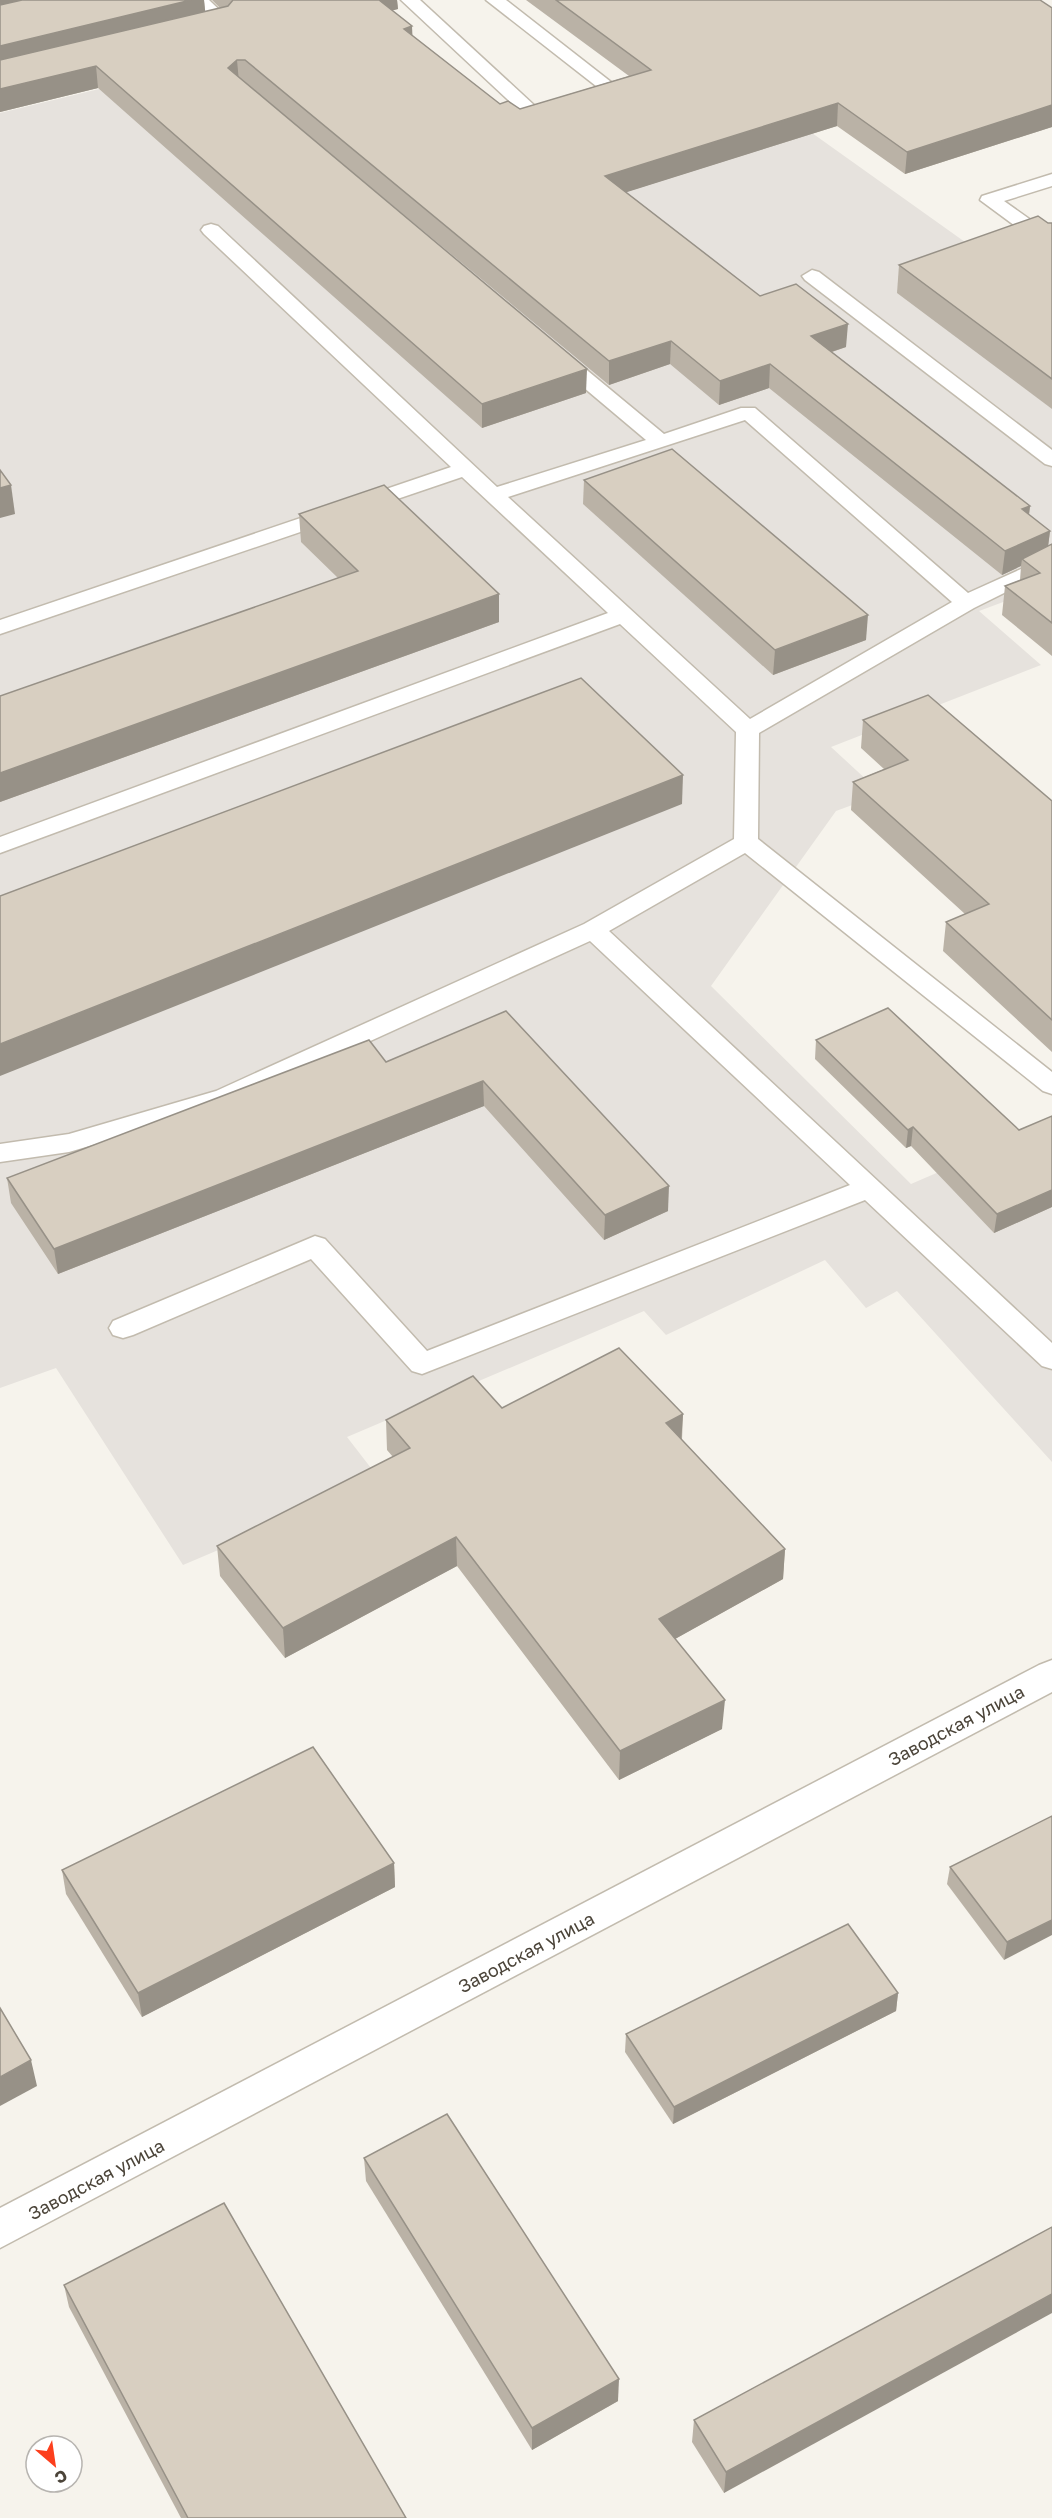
<svg xmlns="http://www.w3.org/2000/svg" width="1052" height="2518" font-family="'Golos Text',sans-serif">
<style>
.industrial{fill:#e6e2dd}
.lines{fill:none;stroke-linecap:round;stroke-linejoin:round}
.service-casing{stroke:#c2bbae;stroke-width:3}
.minor-casing{stroke:#c2bbae;stroke-width:3}
.service{fill:#fff;fill-rule:evenodd}
.minor{fill:#fff;fill-rule:evenodd}
.wall{fill:#bab2a6}
.shaded-wall{fill:#979187}
.building{fill:#d8cfc1;stroke:#979187;stroke-width:1.5}
.labels{text-anchor:middle;dominant-baseline:central;stroke-width:6;stroke-linejoin:round;paint-order:stroke}
.street-label{font-size:18px;fill:#4b4439;stroke:#fff}
</style>
<rect width="100%" height="100%" fill="#f6f3ec"/>
<path class="industrial" d="M293 42 465 187 812 133 1052 304V584L979 611 1041 665 831 747 882 794 836 811 711 986 911 1184 1038 1129 1049 1206 1052 1209V1462L897 1291 866 1308 825 1260 666 1335 644 1311 347 1437 381 1481 183 1565 56 1368 0 1388V113Z"/>
<g class="lines">
<g class="service-casing">
<g id="service">
<path d="M190 0H209L232 22C226 29 208 32 199 30L196 26 199 22 210 20Z"/>
<path d="M401 0H420L534 105 537 109 534 113H522Z"/>
<path d="M486 0H506L620 89 617 93H605Z"/>
<path d="M1052 174V186L1004 201 1052 235V250L1045 248 980 200 982 196Z"/>
<path d="M211 224 218 226 497 487 646 440 551 360 548 356 551 352H565L664 434 741 408H755L968 593 1052 555V569L974 608 759 733 758 839 1052 1072V1094L1043 1091 745 853 609 931 1052 1343V1369L1042 1366 865 1200 422 1374 412 1371 311 1259 133 1335 123 1338 113 1335 109 1328 113 1321 315 1236 325 1239 427 1351 850 1185 590 941 234 1103 69 1152 0 1162V1144L69 1134 216 1091 584 924 734 839 736 732 620 624 0 853V837L608 613 462 477 0 634V620L451 467 204 234 201 230 204 226ZM745 420 952 602 750 719 508 497Z"/>
<path d="M812 270 819 272 1052 450V466L1045 464 805 280 802 276Z"/>
</g>
</g>
<g class="minor-casing">
<path id="minor" d="M1052 1660V1692L0 2248V2208L1039 1665Z"/>
</g>
<use href="#service" class="service"/>
<use href="#minor" class="minor"/>
</g>
<g class="wall">
<path d="M0 0H204L205 12 220 8 212 0H397L398 9 392 10 412 26V35L500 104 520 109 629 76 526 0H1040L1052 8V127L905 174 837 126 626 192 760 296 846 347 832 352 1030 506 1029 515 1050 531 1048 546 1052 544V656L1002 615 1005 586 1020 580 1021 566 1002 575 769 388 719 405 670 364 609 385 245 83 586 393 482 428 98 88 0 112Z"/>
<path d="M1048 223H1052V409L897 293 899 265Z"/>
<path d="M584 480 866 640 773 675 583 504Z"/>
<path d="M299 514 499 622 0 802V696L338 578 301 542Z"/>
<path d="M863 720 1052 801V1052L943 951 946 922 965 914 851 810 853 782 884 769 861 748Z"/>
<path d="M506 1011 668 1211 604 1240 484 1106 58 1274 11 1203 7 1178 386 1062Z"/>
<path d="M816 1040 1019 1130 1052 1116V1207L994 1233 911 1146 906 1148 815 1059Z"/>
<path d="M502 1408 683 1414 682 1440 785 1549 783 1579 675 1639 722 1729 619 1780 457 1566 285 1658 220 1576 217 1546 393 1457 387 1450 386 1420Z"/>
<path d="M1052 1816 1004 1960 947 1884 950 1867Z"/>
<path d="M394 1863 395 1887 142 2017 66 1894 62 1870Z"/>
<path d="M898 1993 896 2011 673 2124 625 2052 626 2034Z"/>
<path d="M364 2158 618 2401 532 2450 366 2181Z"/>
<path d="M1052 2227 724 2493 692 2442 694 2420Z"/>
<path d="M64 2285 406 2518H181L69 2307Z"/>
</g>
<g class="shaded-wall">
<path d="M0 0H57L0 13Z"/>
<path d="M191 0H204L206 19 0 69V46Z"/>
<path d="M371 0H397L398 9 372 16Z"/>
<path d="M412 26 413 48 404 29Z"/>
<path d="M237 60 239 82 228 68Z"/>
<path d="M96 66 98 88 0 112V89Z"/>
<path d="M838 103 837 126 605 199V176Z"/>
<path d="M1052 105V127L905 174 907 152Z"/>
<path d="M848 324 846 347 810 359 811 336Z"/>
<path d="M671 341 670 364 609 385V361Z"/>
<path d="M770 364 769 388 719 405 720 381Z"/>
<path d="M587 369 586 393 482 428V404Z"/>
<path d="M11 485 15 514 0 518V488Z"/>
<path d="M1030 506 1027 530 1022 509Z"/>
<path d="M1050 531 1047 555 1022 559 1021 566 1002 575 1005 551Z"/>
<path d="M499 594V622L0 802V773Z"/>
<path d="M868 615 866 640 773 675 775 650Z"/>
<path d="M683 775 682 804 0 1076V1044Z"/>
<path d="M483 1081 484 1106 58 1274 54 1249Z"/>
<path d="M913 1127 911 1146 906 1148 908 1130Z"/>
<path d="M669 1186 668 1211 604 1240 605 1215Z"/>
<path d="M1052 1190V1207L994 1233 997 1214Z"/>
<path d="M683 1414 681 1444 666 1423Z"/>
<path d="M456 1537 457 1566 285 1658 283 1628Z"/>
<path d="M785 1549 783 1579 657 1649 659 1619Z"/>
<path d="M725 1700 722 1729 619 1780 620 1751Z"/>
<path d="M394 1863 395 1887 142 2017 138 1993Z"/>
<path d="M1052 1920V1935L1004 1960 1007 1942Z"/>
<path d="M898 1993 896 2011 673 2124 674 2107Z"/>
<path d="M31 2060 37 2086 0 2106V2077Z"/>
<path d="M1052 2294V2313L724 2493 726 2472Z"/>
<path d="M619 2379 618 2401 532 2450V2428Z"/>
</g>
<g class="building">
<path d="M22 0H191L0 46V5Z"/>
<path d="M233 0H379L412 26 404 29 500 104 508 101 520 109 651 70 556 0H1040L1052 8V105L907 152 838 103 605 176 760 296 796 284 848 324 811 336 1030 506 1022 509 1050 531 1005 551 770 364 720 381 671 341 609 361 245 60H237L228 68 587 369 482 404 96 66 0 89V60L228 6Z"/>
<path d="M1038 216 1048 223H1052V379L899 265Z"/>
<path d="M672 449 868 615 775 650 584 480Z"/>
<path d="M0 470 11 485 0 488Z"/>
<path d="M384 485 499 594 0 773V696L358 571 299 514Z"/>
<path d="M1052 544V623L1005 586 1040 573 1022 559Z"/>
<path d="M581 678 683 775 0 1044V896Z"/>
<path d="M928 695 1052 801V1020L946 922 989 904 853 782 908 760 863 720Z"/>
<path d="M888 1008 1019 1130 1052 1116V1190L997 1214 913 1127 908 1130 816 1040Z"/>
<path d="M506 1011 669 1186 605 1215 483 1081 54 1249 7 1178 369 1040 386 1062Z"/>
<path d="M619 1348 683 1414 666 1423 785 1549 659 1619 725 1700 620 1751 456 1537 283 1628 217 1546 410 1448 386 1420 473 1376 502 1408Z"/>
<path d="M313 1747 394 1863 138 1993 62 1870Z"/>
<path d="M1052 1816V1920L1007 1942 950 1867Z"/>
<path d="M848 1924 898 1993 674 2107 626 2034Z"/>
<path d="M0 2008 31 2060 0 2077Z"/>
<path d="M447 2114 619 2379 532 2428 364 2158Z"/>
<path d="M224 2203 406 2518H188L64 2285Z"/>
<path d="M1052 2227V2294L726 2472 694 2420Z"/>
</g>
<g class="labels">
<g class="street-label">
<text transform="translate(956 1725) rotate(-28)">Заводская улица</text>
<text transform="translate(526 1952) rotate(-28)">Заводская улица</text>
<text transform="translate(96 2179) rotate(-28)">Заводская улица</text>
</g>
</g>
<g transform="translate(54 2464) rotate(151)"><circle r="28" fill="#ffffff" stroke="#b7b4b0" stroke-width="1.5"/>
<path d="M0-4.5L10 22L0 15L-10 22Z" fill="#fc3f1d"/>
<text y="-9" font-size="16" font-weight="bold" text-anchor="middle" fill="#4b4439">С</text>
</g>
</svg>
